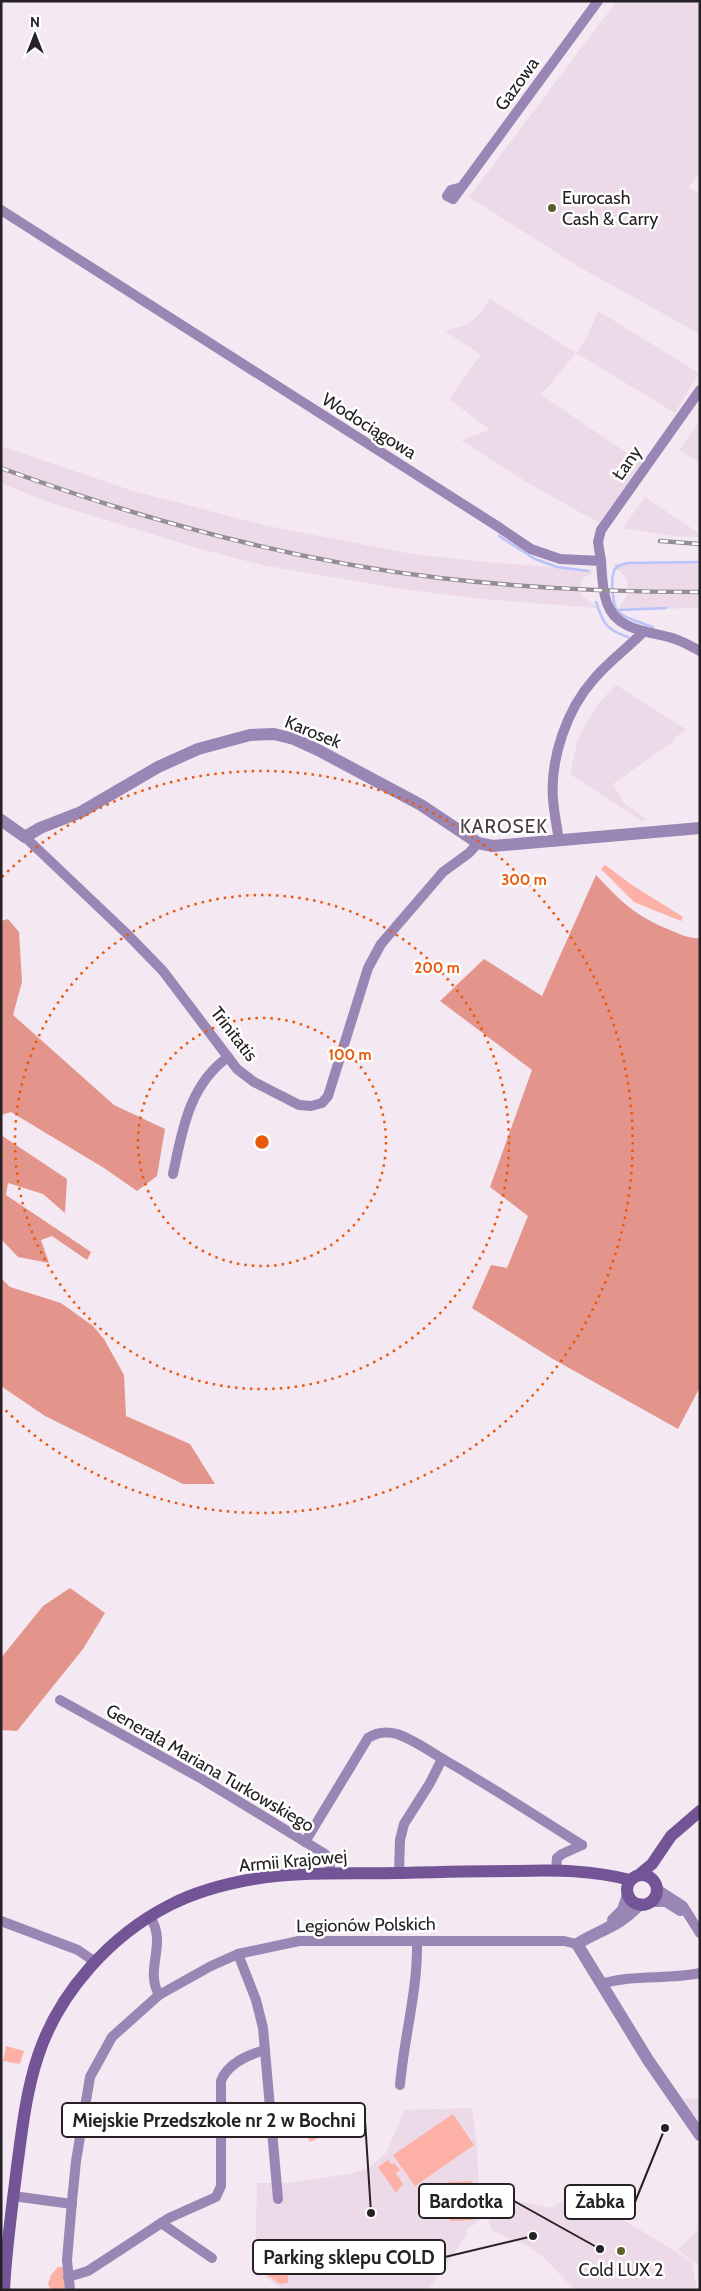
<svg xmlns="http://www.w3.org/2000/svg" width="701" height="2291" font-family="Cabin,sans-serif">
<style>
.built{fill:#eddae9}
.green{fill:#fdb0a6}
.forest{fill:#e3958b}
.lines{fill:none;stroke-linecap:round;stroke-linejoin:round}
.stream{stroke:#bac3f9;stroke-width:2.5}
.minor{stroke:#9a86b4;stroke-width:10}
.tertiary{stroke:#9a86b4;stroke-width:12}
.secondary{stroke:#735496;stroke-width:12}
.rail-casing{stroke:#968e95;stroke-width:4.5}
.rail{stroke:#fff;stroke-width:2.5;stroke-dasharray:8;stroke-linecap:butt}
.ring{fill:none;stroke:#e8590c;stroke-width:2.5;stroke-dasharray:2.5 5}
.poi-dot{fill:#5c5e2b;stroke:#fff;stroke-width:2}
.labels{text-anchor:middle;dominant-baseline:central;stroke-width:5;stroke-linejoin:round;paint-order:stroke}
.street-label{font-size:18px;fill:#252124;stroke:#fff}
.poi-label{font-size:18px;fill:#252124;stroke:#fff;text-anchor:start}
.neighbourhood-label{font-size:19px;letter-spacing:1px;fill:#463d45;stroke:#fff}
.centre{fill:#e8590c;stroke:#fff;stroke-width:2.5}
.ring-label{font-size:15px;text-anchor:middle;font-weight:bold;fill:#e8590c;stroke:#fff;stroke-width:5;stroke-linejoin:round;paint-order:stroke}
.leader{fill:none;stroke:#252124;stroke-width:2}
.callout-dot{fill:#252124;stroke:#fff;stroke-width:2}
.callout{fill:#fff;stroke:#252124;stroke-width:2}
.callout-label{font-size:19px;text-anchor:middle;font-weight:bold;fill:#252124}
</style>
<rect width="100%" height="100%" fill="#f4e8f2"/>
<g class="built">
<path d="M617 1H700V172L689 187 700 194V334L579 267 469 197Z"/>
<path d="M490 299 576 353 587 337 598 311 699 373 675 413 576 353 541 395 642 463 599 523 528 483 461 440 490 430 449 399 481 355 445 331 463 326 476 318Z"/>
<path d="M700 421V463L679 450Z"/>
<path d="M1 446 133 491 268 526 412 554 485 562 593 570 592 574 582 578 581 595 598 608 483 599 408 590 262 565 194 547 48 502 1 483Z"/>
<path d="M645 497 700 534V537L673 536 623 528Z"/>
<path d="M700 561V608L617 610 627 596V579L613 564Z"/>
<path d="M616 685 687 730 678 735 671 743 613 784 624 803 646 819 642 821 570 774 578 738 598 704Z"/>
<path d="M700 2098V2124L683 2099Z"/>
<path d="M472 2108 477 2144 480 2221 467 2229 466 2236 428 2290H288V2288L283 2290 255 2270 257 2183H288L349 2174 369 2168 386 2153 405 2110Z"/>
<path d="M574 2189 692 2262 697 2290H575L543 2257 529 2247 493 2231 489 2224 487 2194 551 2208 563 2201Z"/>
<path d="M700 2228V2267L678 2250Z"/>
</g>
<g class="green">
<path d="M605 865 632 885 683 917 681 921 634 902 601 869Z"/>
<path d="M6 2046 24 2051 20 2064 3 2061Z"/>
<path d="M453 2114 474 2145 415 2186 393 2155Z"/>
<path d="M303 2115 321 2118 323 2122 324 2135 310 2142 296 2116Z"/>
<path d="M388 2160 391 2164 394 2163 400 2170 396 2173 403 2184 396 2193 378 2167Z"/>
<path d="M472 2181 474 2220 450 2221 448 2182Z"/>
<path d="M257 2241 286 2242 288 2283 280 2284 261 2271 256 2249Z"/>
<path d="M58 2267H63L65 2287 63 2290H51L48 2284 51 2275Z"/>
</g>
<g class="forest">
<path d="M596 875C620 901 637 917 670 930 680 934 689 939 700 938V1387L678 1429 553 1359 472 1308 491 1265 507 1268 528 1216 490 1187 532 1070 440 1001 484 959 542 996Z"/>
<path d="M8 919 19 932 22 982 13 1015 114 1105 165 1129 157 1176 137 1191 104 1168 11 1112 1 1115V921Z"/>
<path d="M1 1135 67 1179 65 1213 43 1194 8 1183 6 1195 91 1252 87 1260 52 1236 41 1240 49 1263 18 1257 1 1239Z"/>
<path d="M1 1278 10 1287 61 1303 93 1326 104 1339 124 1375 126 1416 190 1444 215 1484H183L45 1416 1 1386Z"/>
<path d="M70 1588 105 1613 83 1649 17 1731 1 1730V1658L43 1606Z"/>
</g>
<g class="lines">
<g class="stream">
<path d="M499 536 535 559 557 567 588 571"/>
<path d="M596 602C603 623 606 630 628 637"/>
<path d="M618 610 666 608"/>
<path d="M653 627C642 623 625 619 617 610 612 602 611 579 614 571 616 565 622 565 627 563L700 562"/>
</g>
<g class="minor">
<path d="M462 187 451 190 447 196 453 199 598 1"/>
<path d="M1 210 497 526 531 549 560 559 601 561C602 574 602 590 607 603 617 632 651 631 675 639 684 642 692 647 700 651"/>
<path d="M601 561 598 542 601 530 700 390"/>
<path d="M25 837 127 934 163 971 237 1069 254 1082 299 1105 311 1106 322 1103 328 1096 368 968 381 944 443 872 469 853 478 843"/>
<path d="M559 841C557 827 554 813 553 799 550 758 567 709 594 679 609 661 628 648 644 631"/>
<path d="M173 1174C182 1131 189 1085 228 1057"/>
<path d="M60 1700 202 1779 325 1854 330 1863V1874"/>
<path d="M305 1842 368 1738C377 1732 386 1731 397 1734 415 1740 432 1753 448 1762 493 1788 538 1817 582 1845"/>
<path d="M556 1870 557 1858 562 1854 582 1845"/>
<path d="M399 1873 400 1840 404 1824 430 1783 442 1759"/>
<path d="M657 1889 683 1906 700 1933"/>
<path d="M651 1902H666L680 1911"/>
<path d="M150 1917C168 1944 144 1968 159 1995"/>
<path d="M1 1921 78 1950 95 1962"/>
<path d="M238 1954 256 2000 263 2028 278 2199"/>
<path d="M601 1984C633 1974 667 1980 700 1973"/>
<path d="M400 2085C404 2037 418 1990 417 1942"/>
<path d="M13 2196 72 2204"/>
<path d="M161 2223 212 2258"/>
<path d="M68 2277 88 2271 169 2218 216 2197 221 2186V2081C228 2063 248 2055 265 2050"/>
<path d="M70 2290 67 2260 72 2201 76 2161 90 2077 112 2037 159 1995 211 1966 238 1954 299 1941H564L577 1944"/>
</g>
<g class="tertiary">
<path d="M1 820 25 837 40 828 81 812 158 767 198 749 250 735 274 734 294 739 318 750 421 805 478 843 493 846 700 828"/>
<path d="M640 1904C619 1927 601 1929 577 1944L648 2060 700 2135"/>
<path d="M613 1920 623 1910 628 1895"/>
</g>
<g class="secondary">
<path d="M640 1874 652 1864 671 1836 700 1811"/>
<circle cx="642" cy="1890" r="15"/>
<path d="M4 2290C6 2249 12 2208 17 2167 22 2130 26 2092 38 2056 59 1992 111 1935 170 1905 195 1892 225 1884 253 1879 300 1871 350 1874 398 1873 438 1872 477 1871 517 1871 556 1870 592 1870 630 1880"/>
</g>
<g class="rail-casing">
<g id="rail">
<path d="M1 468C143 520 289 560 440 578 526 588 613 592 700 592"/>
<path d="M660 541 700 544"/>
</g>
</g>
<use href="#rail" class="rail"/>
</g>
<g class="ring">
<circle cx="262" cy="1142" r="124"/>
<circle cx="262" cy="1142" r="247"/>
<path d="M2 877A371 371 0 1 1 2 1407"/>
</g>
<g class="poi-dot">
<circle cx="552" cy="208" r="5"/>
<circle cx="621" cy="2251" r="5"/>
</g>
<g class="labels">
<g class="street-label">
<text transform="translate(517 84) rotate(-54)">Gazowa</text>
<text transform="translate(369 426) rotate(32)">Wodociągowa</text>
<text transform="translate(627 463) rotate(-55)">Łany</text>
<text transform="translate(313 732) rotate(22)">Karosek</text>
<text transform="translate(234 1034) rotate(52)">Trinitatis</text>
<text transform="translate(210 1768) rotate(30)">Generała Mariana Turkowskiego</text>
<text transform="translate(293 1861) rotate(-5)">Armii Krajowej</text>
<text transform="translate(366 1925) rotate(-1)">Legionów Polskich</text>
</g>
<g class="poi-label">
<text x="562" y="198">Eurocash<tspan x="562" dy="21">Cash &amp; Carry</tspan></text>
<text x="621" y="2270" text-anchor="middle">Cold LUX 2</text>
</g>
<g class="neighbourhood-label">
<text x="504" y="826">KAROSEK</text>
</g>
</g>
<circle cx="262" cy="1142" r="8" class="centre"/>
<g class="ring-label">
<text x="524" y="885">300 m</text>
<text x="437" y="973">200 m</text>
<text x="350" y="1060">100 m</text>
</g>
<path class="leader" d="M371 2213L365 2120M600 2249L514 2201M665 2128L635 2202M533 2236L445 2257"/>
<g class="callout-dot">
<circle cx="371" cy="2213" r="5"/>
<circle cx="600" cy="2249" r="5"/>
<circle cx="665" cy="2128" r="5"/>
<circle cx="533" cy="2236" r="5"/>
</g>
<g class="callout">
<rect x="62" y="2103" width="303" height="34" rx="5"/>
<rect x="419" y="2184" width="95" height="34" rx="5"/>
<rect x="565" y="2185" width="70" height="34" rx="5"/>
<rect x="253" y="2240" width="192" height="34" rx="5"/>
</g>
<g class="callout-label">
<text x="214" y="2127">Miejskie Przedszkole nr 2 w Bochni</text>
<text x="466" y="2208">Bardotka</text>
<text x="600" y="2208">Żabka</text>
<text x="349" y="2264">Parking sklepu COLD</text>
</g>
<rect width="701" height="2291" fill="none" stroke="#252124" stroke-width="5"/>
<g transform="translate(35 35)" stroke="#ffffff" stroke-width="4" paint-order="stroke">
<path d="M0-4L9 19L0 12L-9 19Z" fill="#252124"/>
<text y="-8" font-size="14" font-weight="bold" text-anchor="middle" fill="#252124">N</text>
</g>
</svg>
